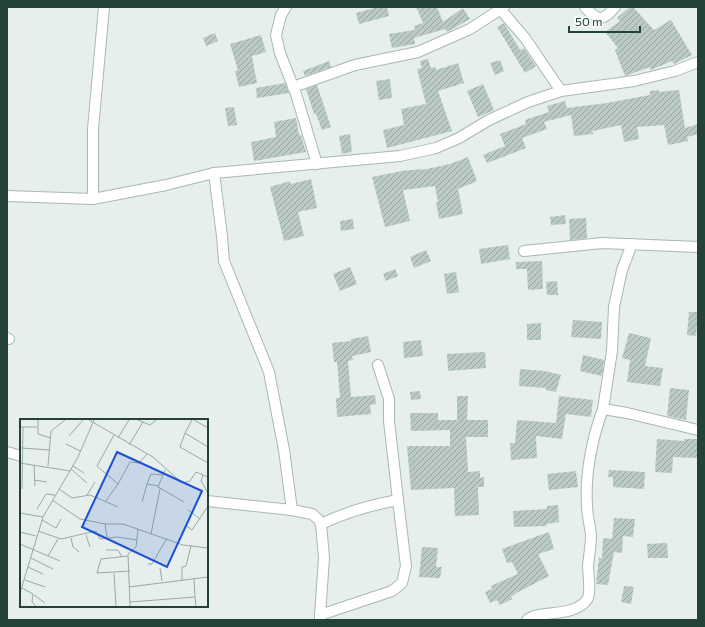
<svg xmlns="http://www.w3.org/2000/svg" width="705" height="627" font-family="Commissioner,sans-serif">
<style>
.building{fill:url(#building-hatch)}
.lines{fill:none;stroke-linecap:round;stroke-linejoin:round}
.minor-casing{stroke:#a8b8b2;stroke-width:12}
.minor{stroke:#fff;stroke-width:10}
.inset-road{fill:none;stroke:#98aaa4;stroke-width:1}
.view{fill:#1d4ed8;fill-opacity:0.15;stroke:#1d4ed8;stroke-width:2}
.inset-edge{fill:none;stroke:#24423a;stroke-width:2}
</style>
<defs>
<pattern id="building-hatch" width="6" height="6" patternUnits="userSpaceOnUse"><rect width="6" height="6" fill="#bbcac4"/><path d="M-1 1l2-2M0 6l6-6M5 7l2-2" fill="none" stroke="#98a6a0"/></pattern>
</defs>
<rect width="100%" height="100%" fill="#e6efeb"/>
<g class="building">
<path d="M378 7H387L389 16 359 24 356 13Z"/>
<path d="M416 7H437L443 22 463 8 470 19 447 32 445 29 414 38 415 44 392 48 389 34 415 30 414 26 423 23Z"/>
<path d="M630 7H633L654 30 671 20 692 55 674 64 672 61 651 70 650 67 625 76 615 50 618 48 605 32 620 21 617 18Z"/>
<path d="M504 23 520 50 524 48 536 66 525 73 497 27Z"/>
<path d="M215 33 218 41 206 46 203 38Z"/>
<path d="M261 35 266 52 252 56 257 83 239 87 235 71 238 70 230 44Z"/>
<path d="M428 59 431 68 435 67 436 70 458 63 464 83 438 91 452 131 387 148 383 130 404 125 401 109 426 104 417 69 422 68 420 61Z"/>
<path d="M500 60 504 71 495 75 490 63Z"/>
<path d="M329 61 331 67 305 76 303 71Z"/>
<path d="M390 79 392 98 379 100 376 81Z"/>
<path d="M285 83 289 93 257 98 256 88Z"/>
<path d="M483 84 494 110 478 117 467 91Z"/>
<path d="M317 85 331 127 322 130 316 114H314L306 89Z"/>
<path d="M659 90V92L679 90 685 128 698 124V134L687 137 688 141 668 145 664 125 637 127 639 139 624 142 621 125 592 131 593 134 574 136 571 115 544 122 547 129 522 138 526 148 487 163 483 155 505 146 500 134 526 124 525 120 549 112 547 106 565 101 567 108 607 103 650 95V91Z"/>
<path d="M234 107 237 125 228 126 225 108Z"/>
<path d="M296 118 299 135H301L306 152 254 161 251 142 276 137 274 122Z"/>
<path d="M350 134 352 152 342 154 339 136Z"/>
<path d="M468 157 477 181 458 189 463 214 439 219 436 202H438L435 186 403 190 410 221 385 227 372 177 402 171 422 169V170L450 164Z"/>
<path d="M311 179 317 208 298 212 304 236 284 241 270 187 290 181 291 184Z"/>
<path d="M565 215 566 224 551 225 550 217Z"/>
<path d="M586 218 587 238 570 240 569 219Z"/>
<path d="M353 219 354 229 341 231 340 221Z"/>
<path d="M508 245 510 259 481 264 479 249Z"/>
<path d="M426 250 431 261 414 268 410 257Z"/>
<path d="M542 261 543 289 528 290 527 269H516V262Z"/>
<path d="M350 267 357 284 340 291 333 274Z"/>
<path d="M395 269 398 276 386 281 383 274Z"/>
<path d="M456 272 459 292 447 294 444 274Z"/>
<path d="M557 281 558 295H547L546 282Z"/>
<path d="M689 312H698L696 336 687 335Z"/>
<path d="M573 320 602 322 601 339 571 337Z"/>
<path d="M541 323V340H527V324Z"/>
<path d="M629 333 651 338 645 366 663 368 660 386 627 382 630 360 622 358Z"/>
<path d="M368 336 371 352 352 356 353 360 348 361 351 397 375 395 376 404 370 405 371 414 337 417 336 398H340L337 362H334L332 343 351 341V339Z"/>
<path d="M421 340 423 356 404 358 403 342Z"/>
<path d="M485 352 486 368 448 371 447 354Z"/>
<path d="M583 355 604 360 602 376 580 371Z"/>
<path d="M520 369 545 371 561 375 556 392 546 390V388L519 386Z"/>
<path d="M670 388 689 390 686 420 667 416Z"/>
<path d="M420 391 421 399 411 400 410 392Z"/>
<path d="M457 396H468L467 420H488V437H466L468 472 480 471V478L484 477V487H478L479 515 455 516 454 488 411 490 407 446H450V430L411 431 410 413H438V420H457Z"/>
<path d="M559 396 593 400 591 417 566 414 562 439 536 436 537 458 511 460 510 443H515L517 420 556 423Z"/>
<path d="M657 439 684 441V439H698V458L673 457 672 473 655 472Z"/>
<path d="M609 470 645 472 644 489 613 487V477H608Z"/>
<path d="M576 471 578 487 549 490 547 474Z"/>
<path d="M558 505 559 522 546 524 547 526 514 527 513 511 547 509V506Z"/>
<path d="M614 518 635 519 633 537 623 536 622 553 614 552 608 585 596 584 599 558H602L603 538 612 539Z"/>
<path d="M549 532 554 549 538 554 549 576 518 592 511 597 512 599 500 605 497 600 490 603 485 592 492 589 491 586 518 574 512 562 507 563 502 549Z"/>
<path d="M667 543 668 558H648L647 544Z"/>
<path d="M422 547 438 548 436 567H442L440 578 419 577Z"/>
<path d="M624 586 634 587 631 604 621 602Z"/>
</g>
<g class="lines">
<g class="minor-casing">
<g id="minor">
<path d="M286 7 281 15 276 35 280 53 296 94 317 164"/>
<path d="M585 7C598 21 602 22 615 7"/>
<path d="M501 10 525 38 561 91"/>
<path d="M293 87 355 65 418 52 470 29 504 7"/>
<path d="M214 173 222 236 224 261 269 372 284 450 292 510"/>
<path d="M7 196 93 199 166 185 214 173 400 156 436 148 459 138 489 120 528 102 561 91 634 81 675 71 698 62"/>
<path d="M93 199V129L104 7"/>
<path d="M524 251 602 243 698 247"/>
<path d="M7 338 9 339"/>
<path d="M603 409 612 351 614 307 622 270 632 244"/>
<path d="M7 452 21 456"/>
<path d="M207 501 292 510 312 514 318 519 321 524 324 558 320 615"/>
<path d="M321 524C346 512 371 505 398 500L389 421V399L378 365"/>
<path d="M320 620V615L392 591 402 583 406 566 398 500"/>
<path d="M527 620C541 609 571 618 586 601 592 595 588 575 588 566 589 556 591 545 591 535 590 525 587 515 587 505 585 474 592 438 603 409L627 413 698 430"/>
</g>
</g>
<use href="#minor" class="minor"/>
</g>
<g transform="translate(20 419)">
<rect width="188" height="188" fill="#e6efeb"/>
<path class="inset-road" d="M18 1V15L31 19M69 1 133 38 162 64 170 62 176 53 188 58M118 1 130 6 136 1M172 1 165 14 188 28M174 1 188 9M0 8H17M165 14 160 28 188 44M94 16 77 47 98 65 110 43 119 44 127 35M49 17 63 1M98 19 109 1M46 25 60 32M109 26 123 3M1 29 30 31M0 44 50 52M14 46 15 67M28 47 31 12 45 1M53 47 64 54M51 50 67 64M143 56 138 68 164 83M183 56 181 62 188 74M14 61 27 63M127 65 131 55 143 56 145 51M2 70 3 8M39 70 52 79 70 76 98 88M67 76 75 63M32 81 60 100 85 105H103L163 126 188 129M85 83 98 65M122 83 127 65 138 67M17 90 26 75 35 76M168 91 180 100M0 94 23 98M22 101 36 109 41 100M85 105 87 118M165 106 172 111 188 87M18 112 41 120 76 112 80 120 97 118 117 121M0 113 16 117M131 115 140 70M66 116 70 128M51 119 53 128 59 133M0 125 40 142M86 131H98L102 138M28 137 38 120M108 137 81 140 77 154 110 152M11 139 33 150M128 145H132L147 119M8 148 23 155M140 149 142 162M94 154 96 187M174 160 175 178M5 161 25 168M162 161V148L166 147 171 127M109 168 188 158M2 169 13 175 12 183 16 187M0 174 23 98 58 38 74 1M14 176 25 184M110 183 175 178 176 187M110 187 108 135 116 128 118 110"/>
<path class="view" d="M97 33 182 72 147 148 62 108Z"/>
<rect width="188" height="188" class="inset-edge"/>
</g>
<rect width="705" height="627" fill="none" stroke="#24423a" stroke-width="16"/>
<path d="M569 26v6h71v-6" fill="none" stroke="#24423a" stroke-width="2"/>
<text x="575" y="26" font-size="12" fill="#24423a" stroke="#f7fbf9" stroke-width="3" paint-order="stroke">50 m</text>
</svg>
